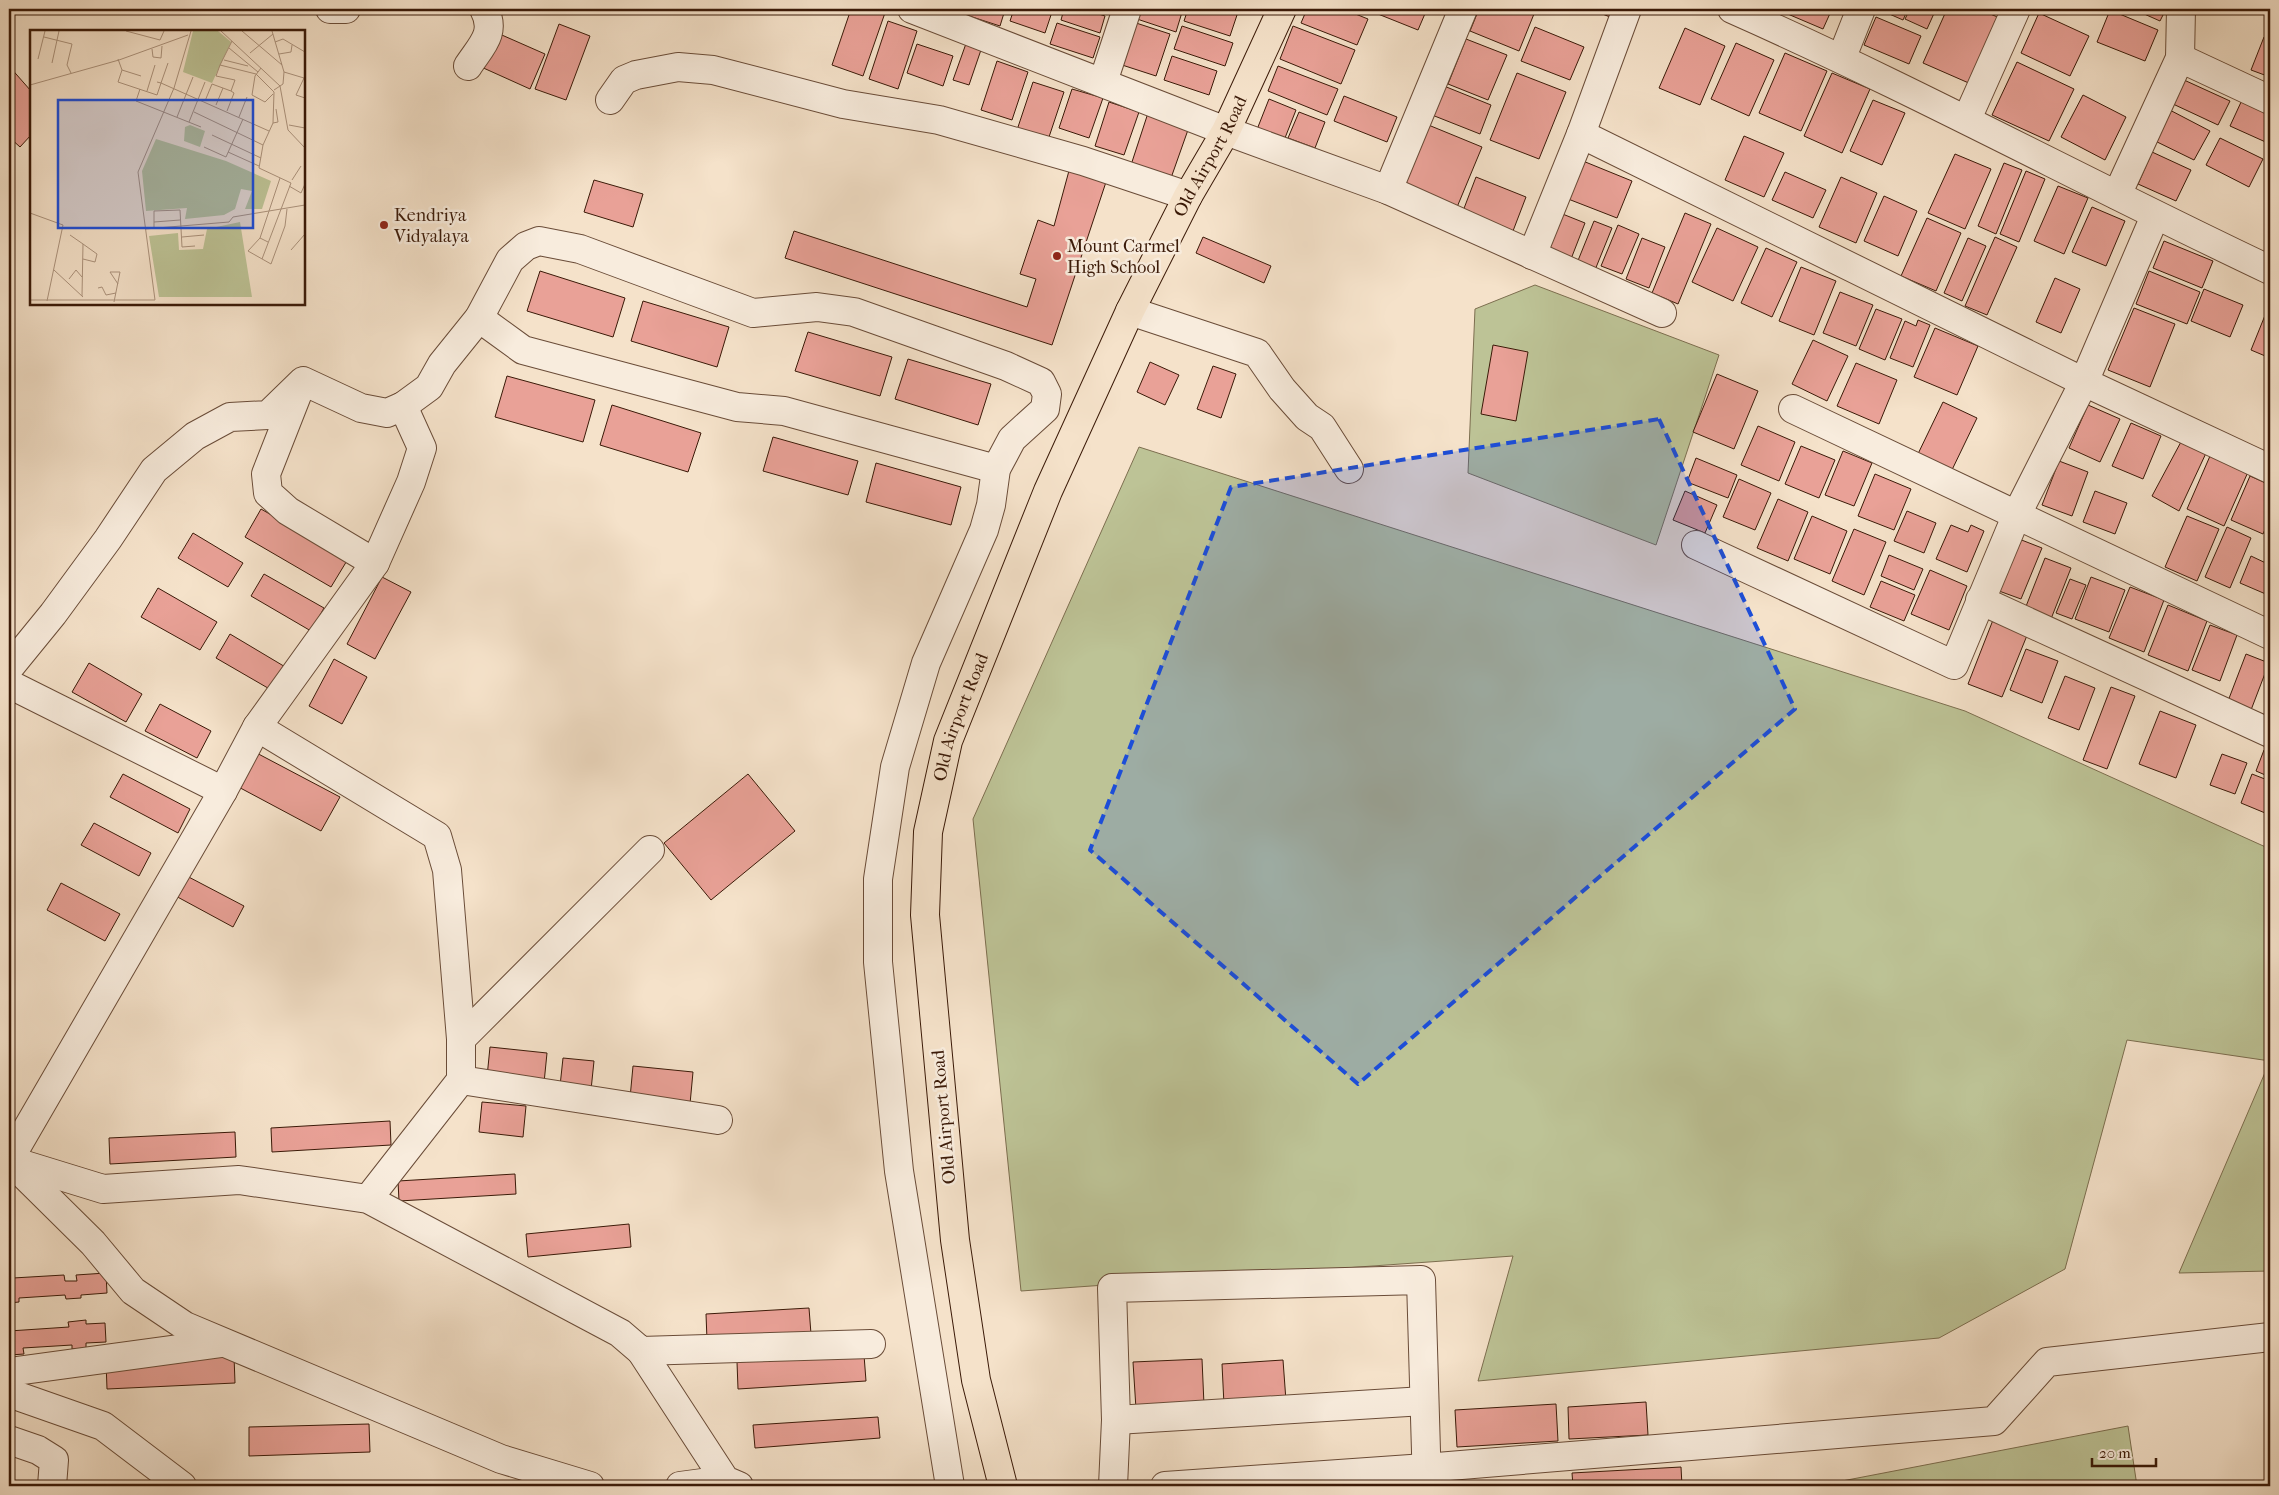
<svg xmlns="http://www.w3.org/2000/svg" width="2279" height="1495" font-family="'IM FELL French Canon',serif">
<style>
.green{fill:#bdc396;stroke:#7c6e4f}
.building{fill:#e9a197;stroke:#3b1a08}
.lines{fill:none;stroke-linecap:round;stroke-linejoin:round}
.minor-casing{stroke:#6a4c38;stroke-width:30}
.major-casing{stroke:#3b1a08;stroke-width:30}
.minor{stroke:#f8ecdd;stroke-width:28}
.major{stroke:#f5e2ca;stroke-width:28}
.marked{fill:#1d4ed8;fill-opacity:0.2;stroke:#1d4ed8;stroke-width:4;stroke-dasharray:10 6;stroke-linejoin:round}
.poi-dot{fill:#8f2418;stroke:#f8ecdd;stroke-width:2}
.labels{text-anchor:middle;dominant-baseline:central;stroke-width:5;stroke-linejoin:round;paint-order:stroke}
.street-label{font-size:18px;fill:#3b1a08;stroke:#f8ecdd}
.poi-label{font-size:18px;fill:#3b1a08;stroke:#f8ecdd;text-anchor:start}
.inset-road{fill:none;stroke:#ab927c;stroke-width:1}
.view{fill:#1d4ed8;fill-opacity:0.15;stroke:#1d4ed8;stroke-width:2.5}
.inset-edge{fill:none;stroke:#3b1a08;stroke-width:2.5}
</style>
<rect width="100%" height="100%" fill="#f5e2ca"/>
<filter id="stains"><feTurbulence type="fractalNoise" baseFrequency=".004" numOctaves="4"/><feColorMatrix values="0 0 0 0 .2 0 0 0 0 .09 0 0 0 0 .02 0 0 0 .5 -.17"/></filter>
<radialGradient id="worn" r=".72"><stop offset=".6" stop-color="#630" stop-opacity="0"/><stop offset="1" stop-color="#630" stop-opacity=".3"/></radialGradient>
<g class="green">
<path d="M1535 285 1719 355 1656 545 1468 473 1475 309Z"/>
<path d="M1139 447 1965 711 2270 849V1271L2179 1273 2270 1061 2127 1040 2065 1269 1939 1338 1478 1381 1513 1256 1021 1291 973 819Z"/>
<path d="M2128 1426 2137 1486H1816Z"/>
</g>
<g class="building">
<path d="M851 9 886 10 863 76 832 65Z"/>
<path d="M968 9H990L1004 13 1000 26 966 15Z"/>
<path d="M1014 9H1053L1045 33 1010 21Z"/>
<path d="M1064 9H1083L1105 16 1100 33 1061 20Z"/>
<path d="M1134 9H1183L1176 32 1131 17Z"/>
<path d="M1188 9H1239L1230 36 1184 21Z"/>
<path d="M1307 9H1343L1368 19 1357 45 1301 23Z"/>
<path d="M1381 9H1427L1418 30 1378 14Z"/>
<path d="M1479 9H1536L1519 51 1470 31Z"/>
<path d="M1590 9H1614L1610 17Z"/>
<path d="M1776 9H1832L1823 29Z"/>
<path d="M1878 9H1908L1903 20Z"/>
<path d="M1910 9H1936L1927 29 1905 19Z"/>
<path d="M1947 9H1978L2000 18 1971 84 1923 63Z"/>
<path d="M2133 9H2166L2160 21Z"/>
<path d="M2110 10 2158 30 2145 61 2097 42Z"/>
<path d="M2039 13 2089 36 2070 76 2021 53Z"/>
<path d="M1876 17 1921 36 1909 64 1864 45Z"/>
<path d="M888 21 917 31 898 89 869 79Z"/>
<path d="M1133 22 1170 34 1156 76 1119 64Z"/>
<path d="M1057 23 1100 37 1093 58 1050 44Z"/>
<path d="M559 24 590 36 566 100 535 89Z"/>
<path d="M1182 26 1233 43 1225 66 1174 49Z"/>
<path d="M1293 26 1355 50 1341 84 1280 59Z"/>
<path d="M1535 27 1584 47 1570 80 1521 61Z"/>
<path d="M1685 28 1725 46 1700 105 1659 88Z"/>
<path d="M495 32 545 54 530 89 479 66Z"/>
<path d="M2264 37 2270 40V77L2251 70Z"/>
<path d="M968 38 983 44 969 85 953 80Z"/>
<path d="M1466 39 1507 55 1488 100 1448 84Z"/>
<path d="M1736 43 1774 60 1749 116 1711 99Z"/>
<path d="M917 44 953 56 943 86 907 73Z"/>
<path d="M1785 53 1827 71 1801 131 1759 113Z"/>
<path d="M1172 56 1217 71 1209 95 1164 80Z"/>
<path d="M997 61 1028 72 1012 120 981 110Z"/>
<path d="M2017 62 2074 89 2049 141 1992 115Z"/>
<path d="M9 66 31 91V135L20 147 9 137Z"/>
<path d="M1278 66 1338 89 1327 115 1268 91Z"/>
<path d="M1517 73 1566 92 1539 159 1490 140Z"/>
<path d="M1832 73 1870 89 1842 153 1804 136Z"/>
<path d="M2184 80 2230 101 2218 125 2173 104Z"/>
<path d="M1033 82 1064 92 1048 140 1017 130Z"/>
<path d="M1439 84 1491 105 1480 134 1427 113Z"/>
<path d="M1072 89 1103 98 1089 138 1059 128Z"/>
<path d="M2083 95 2126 117 2105 160 2061 137Z"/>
<path d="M1344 96 1397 117 1387 142 1334 121Z"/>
<path d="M1269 99 1296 110 1283 143 1256 132Z"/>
<path d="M1873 100 1905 113 1882 165 1850 151Z"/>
<path d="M2242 100 2270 113V144L2230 126Z"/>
<path d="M1109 102 1139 112 1124 155 1095 146Z"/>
<path d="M2164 107 2210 131 2194 160 2149 138Z"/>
<path d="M1299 112 1325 122 1315 148 1288 138Z"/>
<path d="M1148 113 1189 127 1171 178 1131 165Z"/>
<path d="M1426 124 1482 147 1455 212 1400 190Z"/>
<path d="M1744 136 1784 153 1764 197 1725 180Z"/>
<path d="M2220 138 2263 159 2249 187 2206 165Z"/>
<path d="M2152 152 2191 170 2176 201 2138 184Z"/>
<path d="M1955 154 1991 169 1965 229 1928 213Z"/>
<path d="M1578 159 1632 181 1617 218 1563 197Z"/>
<path d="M2004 163 2022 170 1996 234 1978 226Z"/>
<path d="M1070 167 1107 179 1052 345 785 258 794 231 1027 307 1036 279 1020 274 1038 220 1054 226Z"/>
<path d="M2026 171 2045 179 2019 242 2000 234Z"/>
<path d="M1785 172 1826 190 1813 218 1772 200Z"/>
<path d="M1476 177 1526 197 1513 231 1463 211Z"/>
<path d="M1841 177 1877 193 1856 243 1819 227Z"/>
<path d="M594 180 643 194 633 227 584 212Z"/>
<path d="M2058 186 2088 198 2064 254 2034 241Z"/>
<path d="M1884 196 1917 211 1898 256 1864 241Z"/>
<path d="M2092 207 2125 221 2106 266 2072 252Z"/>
<path d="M1560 213 1585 223 1571 259 1545 249Z"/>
<path d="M1685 213 1711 224 1678 304 1652 293Z"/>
<path d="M1927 218 1961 233 1936 291 1901 276Z"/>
<path d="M1594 221 1612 228 1595 270 1577 263Z"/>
<path d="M1618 225 1639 234 1622 274 1601 266Z"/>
<path d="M1717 228 1758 247 1733 301 1692 282Z"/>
<path d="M1203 237 1271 266 1264 283 1196 253Z"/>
<path d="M1995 237 2017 247 1987 315 1965 306Z"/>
<path d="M1642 238 1665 247 1649 288 1626 279Z"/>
<path d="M1968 238 1986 246 1962 301 1944 293Z"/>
<path d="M2164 241 2213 261 2202 288 2153 268Z"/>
<path d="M1766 248 1797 262 1772 317 1741 303Z"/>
<path d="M1801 267 1836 281 1814 335 1779 321Z"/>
<path d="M540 271 625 298 613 337 527 311Z"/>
<path d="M2149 271 2200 292 2187 324 2136 304Z"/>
<path d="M2055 278 2080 289 2061 333 2036 322Z"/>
<path d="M2204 289 2243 305 2230 337 2191 321Z"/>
<path d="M1840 292 1873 305 1856 346 1823 333Z"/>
<path d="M643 301 729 327 717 367 631 341Z"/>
<path d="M2270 303V358L2251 350Z"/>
<path d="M2134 308 2175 324 2150 387 2108 370Z"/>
<path d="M1876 309 1902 319 1885 360 1859 349Z"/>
<path d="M1918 320 1930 325 1913 367 1890 358 1905 321 1916 326Z"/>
<path d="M1935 328 1978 346 1957 395 1914 377Z"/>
<path d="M808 332 892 357 880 396 795 371Z"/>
<path d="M1813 340 1848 356 1827 401 1792 384Z"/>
<path d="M1493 345 1528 352 1516 421 1481 414Z"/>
<path d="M908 359 991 384 978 425 895 399Z"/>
<path d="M1150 362 1179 375 1165 405 1137 392Z"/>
<path d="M1856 363 1897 380 1879 424 1837 406Z"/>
<path d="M1213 366 1236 374 1221 418 1197 409Z"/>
<path d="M1717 374 1758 391 1734 449 1693 432Z"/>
<path d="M507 376 595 400 583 442 495 417Z"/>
<path d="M1943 402 1977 418 1950 474 1916 458Z"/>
<path d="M612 405 701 433 688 472 600 445Z"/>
<path d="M2088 405 2120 419 2100 462 2069 448Z"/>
<path d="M2131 423 2161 436 2143 479 2112 466Z"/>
<path d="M1758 426 1795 442 1779 481 1741 465Z"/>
<path d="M773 437 858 461 848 495 763 471Z"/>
<path d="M2182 440 2207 451 2179 511 2152 496Z"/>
<path d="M1801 446 1835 460 1819 498 1785 484Z"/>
<path d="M1843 451 1872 463 1854 506 1825 495Z"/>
<path d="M2210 456 2248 472 2224 526 2187 509Z"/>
<path d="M1696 458 1737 475 1728 498 1687 482Z"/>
<path d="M2059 461 2088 472 2072 516 2042 505Z"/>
<path d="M876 463 961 487 951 525 866 502Z"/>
<path d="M1875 474 1911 489 1894 530 1858 516Z"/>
<path d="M2250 476 2270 485V518L2263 534 2231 520Z"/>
<path d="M1739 479 1771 493 1755 530 1723 517Z"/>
<path d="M1685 491 1717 505 1705 533 1673 520Z"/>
<path d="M2095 491 2127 503 2115 534 2083 522Z"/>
<path d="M1778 499 1808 512 1788 561 1757 548Z"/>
<path d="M261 509 348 559 331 587 245 537Z"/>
<path d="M1907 511 1936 523 1924 553 1894 541Z"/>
<path d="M1812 516 1847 531 1830 574 1794 559Z"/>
<path d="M2187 516 2219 529 2197 581 2165 567Z"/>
<path d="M1951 525 1968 532 1971 525 1984 531 1967 572 1936 559Z"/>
<path d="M2227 527 2251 538 2230 588 2205 577Z"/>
<path d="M1854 529 1886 542 1864 595 1832 581Z"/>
<path d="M2270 530V544L2265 542Z"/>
<path d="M193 533 243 563 228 587 178 558Z"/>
<path d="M2019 539 2042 548 2021 599 1999 591Z"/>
<path d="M1889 555 1923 569 1914 590 1881 576Z"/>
<path d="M2251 556 2270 565V588L2268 595 2240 583Z"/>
<path d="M2045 558 2071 568 2049 624 2023 614Z"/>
<path d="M1930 570 1967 586 1949 630 1911 614Z"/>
<path d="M264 574 324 608 311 631 251 596Z"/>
<path d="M382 577 411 592 375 659 347 644Z"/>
<path d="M2091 577 2125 590 2109 632 2075 619Z"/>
<path d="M2070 579 2086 585 2072 619 2056 613Z"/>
<path d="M1881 581 1915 595 1904 621 1870 607Z"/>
<path d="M2130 587 2164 600 2144 652 2109 638Z"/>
<path d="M158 588 217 622 200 650 141 617Z"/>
<path d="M2168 605 2207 621 2188 671 2148 655Z"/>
<path d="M1993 620 2028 633 2002 697 1968 684Z"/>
<path d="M2210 625 2237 635 2220 681 2192 670Z"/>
<path d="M230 634 287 668 273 691 216 658Z"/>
<path d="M2026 649 2058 661 2042 703 2010 690Z"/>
<path d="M2246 654 2269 663 2251 710 2228 701Z"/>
<path d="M334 659 367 677 342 724 309 706Z"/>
<path d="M89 663 142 694 126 722 72 692Z"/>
<path d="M2065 676 2095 688 2079 730 2048 718Z"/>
<path d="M2111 687 2135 696 2107 769 2083 760Z"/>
<path d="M160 704 211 731 197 758 145 731Z"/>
<path d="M2160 711 2196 725 2176 778 2139 764Z"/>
<path d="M249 749 340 797 321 831 231 783Z"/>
<path d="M2264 750 2270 753V777L2256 771Z"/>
<path d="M2222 754 2247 763 2235 794 2210 785Z"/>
<path d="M123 774 190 809 178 833 110 797Z"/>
<path d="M748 774 795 831 711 900 664 843Z"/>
<path d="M2252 774 2270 781V815L2241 803Z"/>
<path d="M94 823 151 853 139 876 81 845Z"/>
<path d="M183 874 244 906 233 927 172 894Z"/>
<path d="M61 883 120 914 105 941 47 910Z"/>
<path d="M490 1047 547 1053 544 1083 487 1077Z"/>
<path d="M563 1058 594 1061 591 1090 560 1086Z"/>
<path d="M633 1066 693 1072 690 1104 630 1098Z"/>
<path d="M482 1102 526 1106 523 1137 479 1132Z"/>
<path d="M390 1121 391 1145 272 1152 271 1128Z"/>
<path d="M235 1132 236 1157 110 1164 109 1138Z"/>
<path d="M515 1174 516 1194 399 1201 398 1181Z"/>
<path d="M629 1224 631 1247 528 1257 526 1234Z"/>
<path d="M106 1273 107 1293 81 1295V1298L66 1299 65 1295 19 1298V1302L9 1303V1285L14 1284 13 1278 64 1275 65 1281H77L76 1275Z"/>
<path d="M809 1308 811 1334 707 1340 706 1314Z"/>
<path d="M86 1320V1324L105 1323 106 1342 86 1343V1348L72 1349V1345L23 1348 24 1354 10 1355 9 1331 69 1327 68 1322Z"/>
<path d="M864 1355 866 1381 738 1389 737 1362Z"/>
<path d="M234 1356 235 1383 107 1389 106 1362Z"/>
<path d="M1202 1359 1204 1405 1136 1409 1133 1362Z"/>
<path d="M1283 1360 1286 1401 1224 1405 1222 1364Z"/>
<path d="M1646 1402 1648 1435 1569 1439 1568 1407Z"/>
<path d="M1556 1404 1558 1441 1457 1447 1455 1410Z"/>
<path d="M878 1417 880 1438 755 1448 753 1425Z"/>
<path d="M369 1424 370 1452 249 1456V1427Z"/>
<path d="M1681 1467 1682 1486H1573L1572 1473Z"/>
<path d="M494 1481V1486H377V1485Z"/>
</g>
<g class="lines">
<g class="minor-casing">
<g id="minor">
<path d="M330 9H346"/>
<path d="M912 9 1226 131 1388 190 1662 313"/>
<path d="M1732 9C1915 90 2090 185 2270 270"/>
<path d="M1842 57 1861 9"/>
<path d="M2180 58 2270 100"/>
<path d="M468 66C481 46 497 33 484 9"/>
<path d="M1103 82 1127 9"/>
<path d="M610 100 624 80 636 75 678 67 713 70 843 104 939 120 1083 161 1188 196"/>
<path d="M1967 119 2016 9"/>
<path d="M1581 134 2084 382 2270 469"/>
<path d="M1388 190 1463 9"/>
<path d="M2117 195 2180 58 2181 9"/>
<path d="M1532 255 1581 134 1627 9"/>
<path d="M1130 311 1257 353 1282 389 1307 417 1322 427 1349 469"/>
<path d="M479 318 523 350 737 407 784 411 996 469"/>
<path d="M299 390 266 474 268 493 288 511 375 563 257 727 437 836 447 870 461 1039V1080L368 1199"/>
<path d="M1793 409 2270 635"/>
<path d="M1696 545 1954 665 2017 514 2084 382 2155 216"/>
<path d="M375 563 411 482 422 448 403 406"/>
<path d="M1980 600 2270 733"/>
<path d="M9 668 53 614 108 539 154 470 195 436 230 417 268 415 303 381 361 408 387 413 403 406 429 387 442 364 479 318 510 260 526 246 539 241 580 249 753 313 817 307 854 312 1006 366 1041 382 1047 394 1045 409 1012 439 996 469 991 505 984 530 926 663 895 767 878 879V962L899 1171 950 1486"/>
<path d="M9 684 223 791"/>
<path d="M257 727 223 791 9 1160 93 1243 133 1291 185 1326 501 1459 590 1486"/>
<path d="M461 1039 650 850"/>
<path d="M461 1080 718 1120"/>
<path d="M12 1161 103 1189 239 1180 368 1199 620 1333 641 1351 871 1344"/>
<path d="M641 1351 725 1480 739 1486"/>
<path d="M9 1372 222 1343"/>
<path d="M9 1393 103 1426 182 1486"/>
<path d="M1116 1420 1424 1401"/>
<path d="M9 1440 38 1450 54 1460 52 1486"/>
<path d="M680 1486 725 1480"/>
<path d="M1113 1486 1116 1420 1112 1288 1421 1280 1427 1486"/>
<path d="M1165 1486 1425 1468 1994 1421 2047 1362 2270 1337"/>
</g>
</g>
<g class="major-casing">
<g id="major">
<path id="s1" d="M1003 1486 976 1380 955 1240 925 915 928 832 948 741 1048 491 1130 311 1188 196 1226 131 1282 9"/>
</g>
</g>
<use href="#minor" class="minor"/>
<use href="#major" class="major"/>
</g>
<path class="marked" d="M1659 419 1795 709 1358 1084 1090 850 1231 487Z"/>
<g class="poi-dot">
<circle cx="384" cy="225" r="5"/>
<circle cx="1057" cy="256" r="5"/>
</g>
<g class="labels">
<g class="street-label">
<text stroke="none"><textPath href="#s1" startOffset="1395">Old Airport Road</textPath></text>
<text stroke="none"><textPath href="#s1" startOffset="780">Old Airport Road</textPath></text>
<text transform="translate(944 1117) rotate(-95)">Old Airport Road</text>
</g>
<g class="poi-label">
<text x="394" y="215">Kendriya<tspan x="394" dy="21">Vidyalaya</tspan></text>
<text x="1067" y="246">Mount Carmel<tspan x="1067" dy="21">High School</tspan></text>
</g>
</g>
<g transform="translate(30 30)">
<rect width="275" height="275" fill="#f5e2ca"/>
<path d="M163 1H188L201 12 182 53 153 42ZM160 95 175 101 170 117 154 111 155 97ZM126 109 196 131 241 151 232 179H215L222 161 211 159 205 179 194 185 155 189 157 178 116 181 112 141ZM210 192 222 267H129L119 206 148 203 149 220 173 219 177 199Z" fill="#bdc396"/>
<path class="inset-road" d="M96 1 130 10 134 1M191 1 250 56 258 100 275 118M212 1 252 35M242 1 254 42 253 54 244 60M14 7 42 14 37 35 41 43M245 12 253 9 275 22M199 18 228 42M122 19 123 27 131 28 132 16M220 23 243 4M249 24 261 22 262 15M8 29 15 1M88 29 92 40 88 52 127 65 131 53 239 101M194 30 218 36M22 33 29 1M190 35 202 11M231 38 225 46 222 65 235 72 243 64M92 40 111 46M254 42 274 48M274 48 266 65 275 68M127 52 131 53 138 33M0 55 89 30 158 5M110 59 106 71 171 97M117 61 125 35M175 71 182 54 201 61M186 75 193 58M197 81 204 63 201 61 205 50 186 46 190 35 226 44 244 62 243 93 233 115 229 138 261 153 232 229M164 82 233 115M147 87 163 47M209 87 217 67M159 92 175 52M243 93 248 92 246 79M259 95 275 98M182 105 231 128M174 117 196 127 213 89M198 122 229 136M262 150 271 136M259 156 271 163 275 154M0 183 33 195 17 271M124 192 150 190M124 198V181L150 180 152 217 165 216M115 199 199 192 203 187 275 175M40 205 53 214 52 266M152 207 174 205M230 208 218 221 241 234 255 196 257 179M238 212 230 208 250 148M261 220 275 204M53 229 65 232 67 224 53 214M24 240 53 267M39 249 46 240 52 247M68 258 72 257 76 265 86 263M0 270H125L108 142 144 58 161 1M84 272 90 242H80L88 254"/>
<path class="view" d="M28 70H223V198H28Z"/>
<rect width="275" height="275" class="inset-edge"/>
</g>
<rect width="2279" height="1495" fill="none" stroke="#f5e2ca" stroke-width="30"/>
<rect x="10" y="10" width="2259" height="1475" fill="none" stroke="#3b1a08" stroke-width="2.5"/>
<rect x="15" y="15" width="2249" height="1465" fill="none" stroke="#3b1a08"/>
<path d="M2092 1458v8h64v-8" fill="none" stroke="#3b1a08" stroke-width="2.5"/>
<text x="2099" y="1458" font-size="15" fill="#3b1a08" stroke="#f8ecdd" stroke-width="4" paint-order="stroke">20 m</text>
<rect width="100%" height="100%" filter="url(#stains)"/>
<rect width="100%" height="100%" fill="url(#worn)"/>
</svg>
